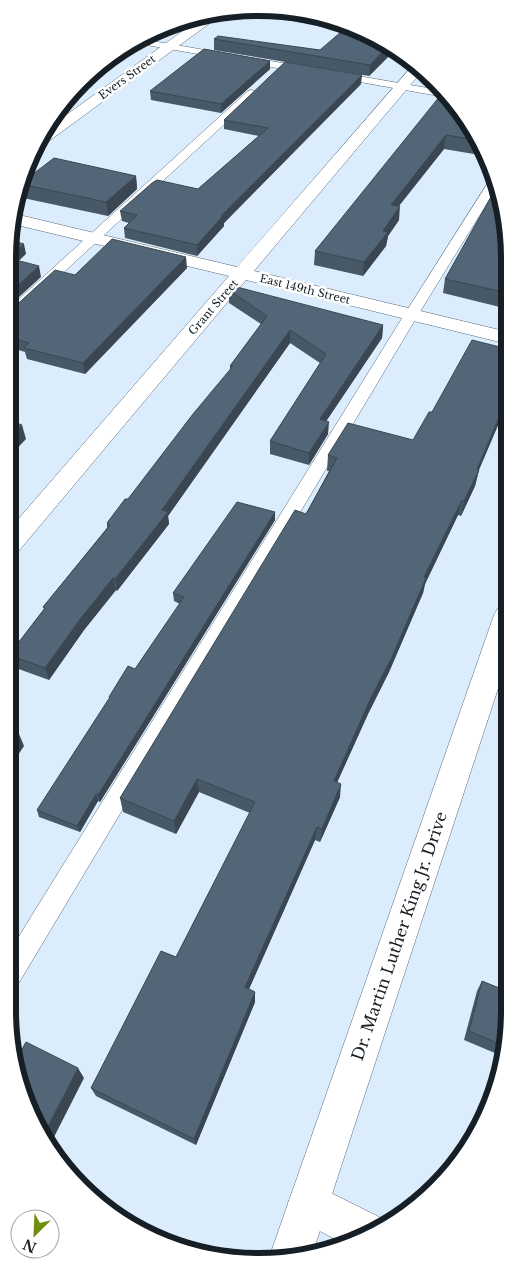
<svg xmlns="http://www.w3.org/2000/svg" width="517" height="1269" font-family="'Libre Baskerville',serif">
<style>
.lines{fill:none;stroke-linecap:round;stroke-linejoin:round}
.service-casing{stroke:#57697b;stroke-width:1}
.minor-casing{stroke:#57697b;stroke-width:1}
.tertiary-casing{stroke:#57697b;stroke-width:1}
.primary-casing{stroke:#6c843d;stroke-width:1}
.service{fill:#fff;fill-rule:evenodd}
.minor{fill:#fff;fill-rule:evenodd}
.tertiary{fill:#fff;fill-rule:evenodd}
.primary{fill:#c2d692;fill-rule:evenodd}
.wall{fill:#475866}
.shaded-wall{fill:#3a4753}
.building{fill:#536677;stroke:#3a4753}
.labels{text-anchor:middle;dominant-baseline:central;stroke-width:5;stroke-linejoin:round;paint-order:stroke}
.far-street-label{font-size:11px;fill:#171f26;stroke:#fff}
.near-street-label{font-size:16px;fill:#171f26;stroke:#fff}
.rim{fill:none;stroke:#171f26;stroke-width:6}
</style>
<rect width="100%" height="100%" fill="#dbecfc"/>
<g class="lines">
<g class="service-casing">
<g id="service">
<path d="M140 39 306 67 311 70 306 73 135 43Z"/>
<path d="M335 72 445 91 450 98 332 77 330 75Z"/>
<path d="M252 90 257 93 256 95 13 319 8 320V309L248 91Z"/>
<path d="M491 178H494L497 187 418 315 17 986 8 990V954L404 315Z"/>
</g>
</g>
<g class="minor-casing">
<g id="minor">
<path d="M215 15 214 20 49 141 42 142 51 126 198 20Z"/>
<path d="M414 64 422 71 254 271 508 332V344L246 280 17 553 8 556V531L229 276 13 224 15 214 237 267Z"/>
<path d="M309 1182 383 1219 386 1226 343 1243 294 1218 288 1203 294 1188Z"/>
</g>
</g>
<g class="tertiary-casing">
<path id="tertiary" d="M508 605 509 655 312 1255 307 1257 269 1258 494 615 498 608Z"/>
</g>
<g class="primary-casing">
<path id="primary" d="M242 8 340 21 357 29 352 31 233 10Z"/>
</g>
<use href="#service" class="service"/>
<use href="#minor" class="minor"/>
<use href="#tertiary" class="tertiary"/>
<use href="#primary" class="primary"/>
</g>
<g class="wall">
<path d="M372 37 393 48V52L369 76 214 50V39L320 50Z"/>
<path d="M270 69 221 113 151 100 150 91Z"/>
<path d="M361 84 224 223V226L197 256 125 238 124 228 129 223 122 221 120 211 198 189 259 136 224 129V120Z"/>
<path d="M447 93 486 156 444 149 399 206V220L388 236 386 246 363 276 314 265 315 251Z"/>
<path d="M136 176 137 189 108 216 23 198 20 184Z"/>
<path d="M507 225 508 309 443 293 445 279Z"/>
<path d="M187 268 85 374 27 359 25 352 8 347V310L12 309 75 275Z"/>
<path d="M229 290 383 325 382 338 326 421 328 434 309 465 270 454V441L320 363 290 343 168 516 169 524 117 591 116 590 84 630 49 680 13 667 9 655 44 609 43 607 107 528V523L128 499 230 370V366L261 324 229 303Z"/>
<path d="M328 455 479 470 475 486 461 516 458 515 425 584 423 593 389 672 368 714 337 782 340 797 320 842 315 840 249 989 255 1002 196 1145 96 1096 91 1088 176 957 250 813 199 792 176 834 123 812 120 798 306 514 329 471H327Z"/>
<path d="M275 512V520L100 802 98 801 80 832 39 817 37 810 109 699V697L135 669 180 604 174 601 173 593Z"/>
<path d="M482 981 510 1010 502 1056 464 1040 477 991Z"/>
</g>
<g class="shaded-wall">
<path d="M151 33 144 38V36L147 34Z"/>
<path d="M389 45 393 48V52L369 76 370 65Z"/>
<path d="M270 61V69L221 113V104Z"/>
<path d="M362 75 361 84 224 223V226L197 256V245L221 216Z"/>
<path d="M446 135 444 149 389 218 391 205Z"/>
<path d="M136 176 137 189 108 216 106 202Z"/>
<path d="M400 206 399 220 388 236 386 246 363 276 364 262 383 231Z"/>
<path d="M24 244 26 254 10 269 8 258Z"/>
<path d="M186 257 187 268 85 374 83 363Z"/>
<path d="M39 266 41 277 8 307V294Z"/>
<path d="M383 325 382 338 319 432 320 419Z"/>
<path d="M290 330V343L168 516 169 524 117 591 115 579 162 510Z"/>
<path d="M508 396V402L479 470 475 486 461 516 464 501 477 469Z"/>
<path d="M329 422 328 434 309 465V453Z"/>
<path d="M22 425 26 439 8 458V440Z"/>
<path d="M462 500 458 515 425 584 423 593 389 672 368 714 332 794 334 781 424 577Z"/>
<path d="M275 512V520L100 802 98 795Z"/>
<path d="M113 578 116 590 84 630 49 680 45 668 81 618Z"/>
<path d="M19 734 24 746 8 770V750Z"/>
<path d="M197 779 199 792 176 834 174 821Z"/>
<path d="M341 784 340 797 320 842 322 829Z"/>
<path d="M96 794 98 801 80 832 77 826Z"/>
<path d="M317 827 315 840 245 998V987Z"/>
<path d="M14 921 18 927 8 944V933Z"/>
<path d="M255 992V1002L196 1145 194 1139Z"/>
<path d="M78 1068 84 1078 51 1143 45 1132Z"/>
<path d="M52 1145 60 1152 58 1156Z"/>
</g>
<g class="building">
<path d="M341 32 372 37 389 45 370 65 214 39 218 36 320 50Z"/>
<path d="M204 49 270 61 221 104 150 91Z"/>
<path d="M285 62 362 75 221 216H223L197 245 124 228 137 215 120 211 152 183 157 180 198 189 268 128 224 120Z"/>
<path d="M444 91 447 93 477 140 446 135 391 205 400 206 383 231 388 232 364 262 315 251Z"/>
<path d="M54 158 136 176 106 202 20 184Z"/>
<path d="M497 186 507 225 508 293 445 279Z"/>
<path d="M112 239 186 257 83 363 24 348 29 343 8 337V310L12 309 55 270 75 275Z"/>
<path d="M10 240 24 244 8 258Z"/>
<path d="M8 258 39 266 8 294Z"/>
<path d="M233 286 383 325 320 419 329 422 309 453 270 441 326 354 290 330 162 510 168 512 115 579 113 578 81 618 45 668 9 655 45 608 43 607 110 525 107 523 125 499H128L193 414 233 366H230L267 316 229 290Z"/>
<path d="M472 340 508 349V396L477 469 479 470 464 501 462 500 424 577 426 578 392 657 370 700 334 781 341 784 322 829 317 827 245 987 255 992 194 1139 91 1088 161 951 176 957 255 802 197 779 174 821 120 798 295 510 306 514 337 458 328 455 348 423 413 440 429 412H432Z"/>
<path d="M8 420 22 425 8 440Z"/>
<path d="M237 502 275 512 98 795 96 794 77 826 37 810 110 697H109L128 666 135 669 184 597 173 593Z"/>
<path d="M8 729 19 734 8 750Z"/>
<path d="M8 918 14 921 8 933Z"/>
<path d="M482 981 509 992 510 1010 504 1046 469 1031Z"/>
<path d="M26 1042 78 1068 45 1132 21 1091 16 1060Z"/>
</g>
<g class="labels">
<g class="far-street-label">
<text transform="translate(127 77) rotate(-36)">Evers Street</text>
<text transform="translate(305 289) rotate(14)">East 149th Street</text>
<text transform="translate(213 307) rotate(-49)">Grant Street</text>
</g>
<g class="near-street-label">
<text transform="translate(399 936) rotate(-71)">Dr. Martin Luther King Jr. Drive</text>
</g>
</g>
<path d="M0 0H517V1269H0ZM258 16H259A242 242 0 0 1 501 258V1011A242 242 0 0 1 259 1253H258A242 242 0 0 1 16 1011V258A242 242 0 0 1 258 16Z" fill="#fff" fill-rule="evenodd"/>
<path class="rim" d="M258 16H259A242 242 0 0 1 501 258V1011A242 242 0 0 1 259 1253H258A242 242 0 0 1 16 1011V258A242 242 0 0 1 258 16Z"/>
<g transform="translate(35 1234) rotate(204)"><circle r="24" fill="#ffffff" stroke="#a2a5a8"/>
<path d="M0-4L9 19L0 12L-9 19Z" fill="#6f8d0e"/>
<text y="-8" font-size="14" font-weight="bold" text-anchor="middle" fill="#171f26">N</text>
</g>
</svg>
